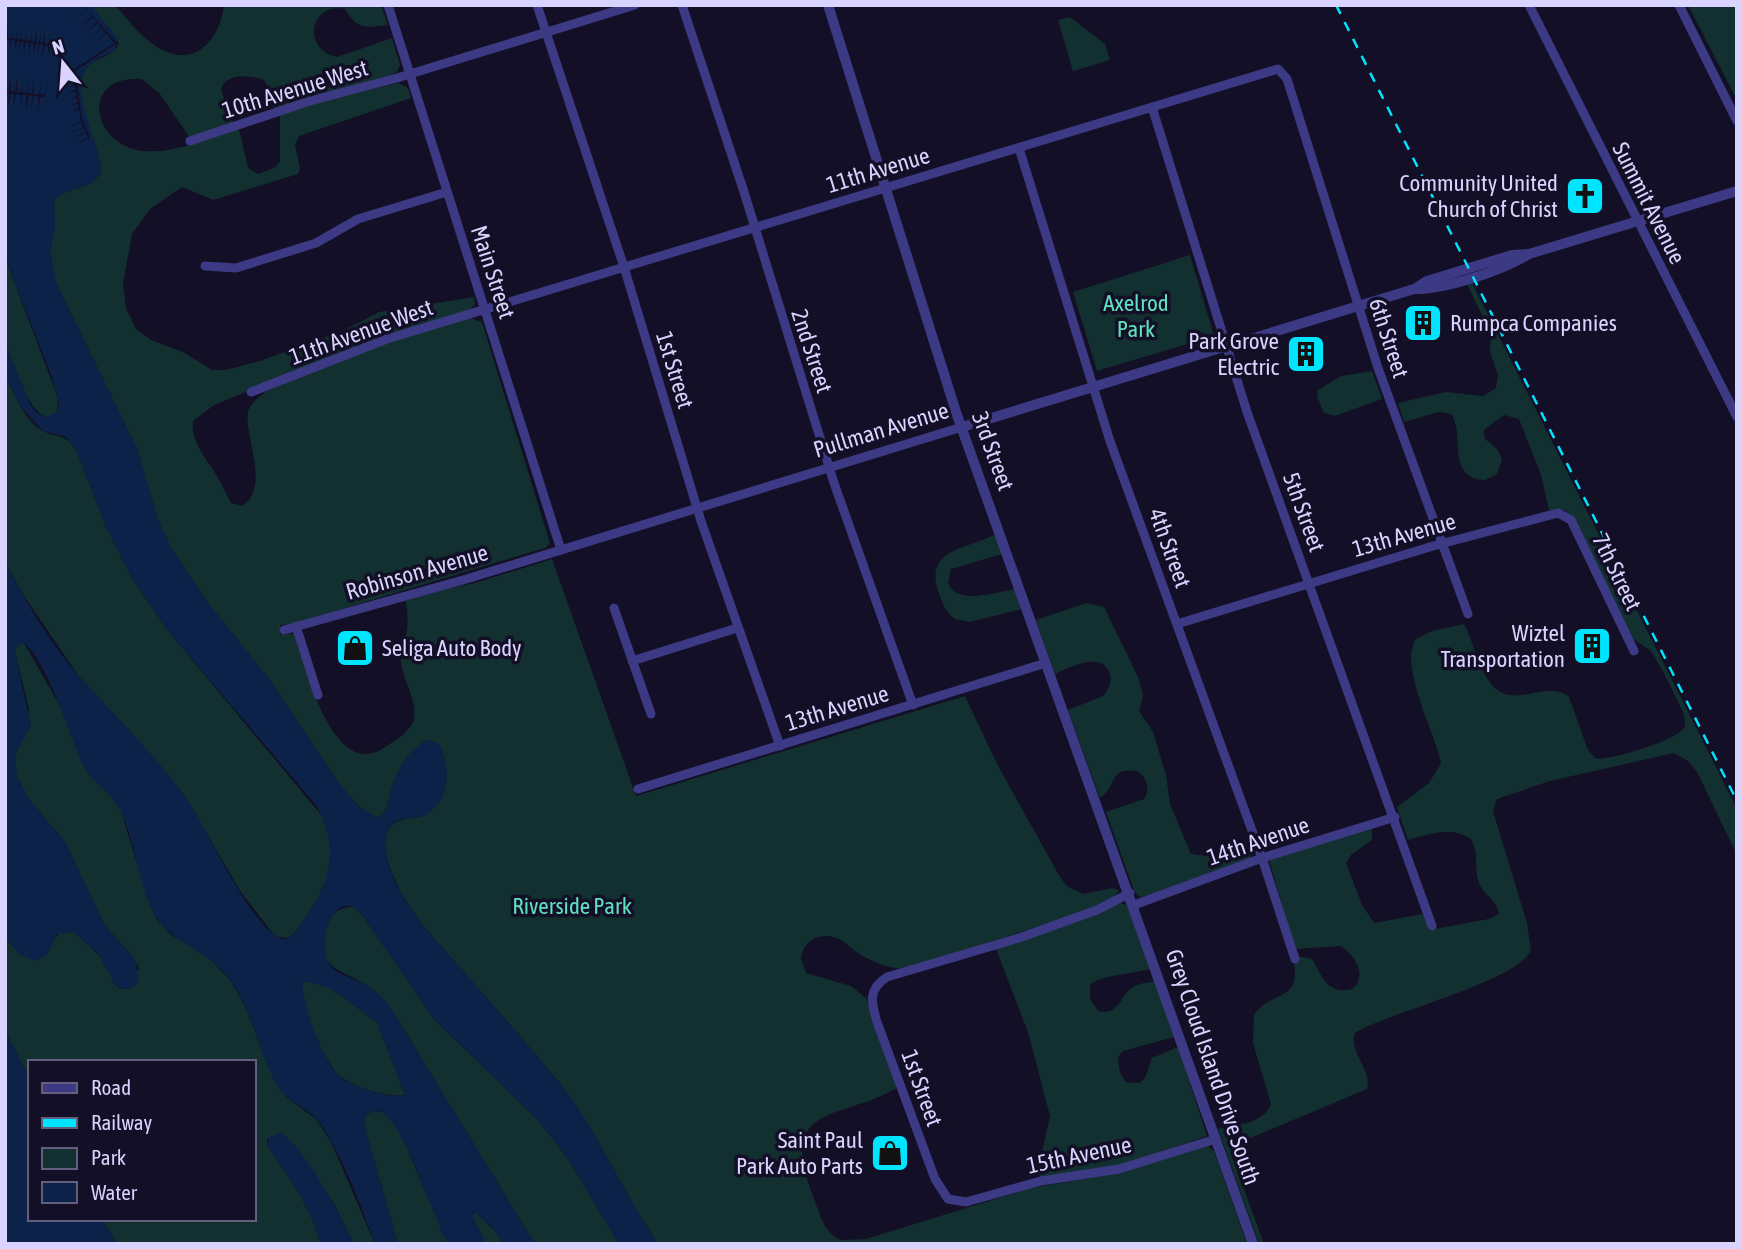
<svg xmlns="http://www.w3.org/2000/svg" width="1742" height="1249" font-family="'Asap Condensed',sans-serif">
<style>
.green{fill:#12302f}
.water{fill:#0c2248;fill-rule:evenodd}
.pier{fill:#130f26}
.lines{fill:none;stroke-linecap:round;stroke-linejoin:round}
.minor{stroke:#3d3a85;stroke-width:9}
.tertiary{stroke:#3d3a85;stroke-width:10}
.rail{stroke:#00e5ff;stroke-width:2.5;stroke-dasharray:10 9;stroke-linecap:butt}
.labels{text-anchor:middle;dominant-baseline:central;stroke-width:7;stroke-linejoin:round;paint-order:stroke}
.street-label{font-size:23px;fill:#d9d4ff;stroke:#130f26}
.poi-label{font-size:23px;fill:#d9d4ff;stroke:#130f26;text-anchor:end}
.park-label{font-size:23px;fill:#5fe0c0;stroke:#130f26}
</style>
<rect width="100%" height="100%" fill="#130f26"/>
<g class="green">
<path d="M91 5H115C127 18 138 34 153 44 190 71 219 45 224 5H381L388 25C363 27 359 31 345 9 309 2 302 50 337 57L392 38 400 65 396 73 274 110 271 92 264 80C250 75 225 72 221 90L234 124 190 138 160 94 142 79C80 74 90 145 143 151 174 154 209 138 239 129L248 168 258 174 274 168 280 162V114L314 103 398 83 408 88 411 98 299 136 295 145 300 169 298 174 213 200 182 187 150 209 132 234 123 283 126 308 136 329 151 340 183 352 212 370H226L263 360 342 331 379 312 474 297 475 304 469 311 348 350 214 405 193 421C191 445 207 458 218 478 223 486 226 495 231 503L242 506C271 488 244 438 248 411 263 372 427 330 470 318L482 322 550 543 545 548 292 624 280 625V635L294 633C306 667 332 781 384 748 394 741 411 732 414 719 418 700 402 680 401 661 400 652 404 644 406 635 409 622 407 610 405 597L475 583 552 559 636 796 965 696 997 764 1060 877 1067 886 1083 894 1112 888 1119 890 1113 899 1095 908 910 968C893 971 871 962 857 952 850 948 846 942 839 939 821 931 803 940 801 959L806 973 851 986 867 999 872 1021 897 1088C839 1121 777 1103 813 1196 820 1213 823 1233 841 1240L866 1239 1031 1188 1119 1173 1208 1146 1214 1151 1247 1244H658C623 1193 599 1133 561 1085 527 1043 490 1002 454 961 432 936 408 911 395 880 387 863 375 828 401 820 410 817 418 819 426 814 451 800 451 765 438 743L427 740C411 749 399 767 393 784 388 796 391 811 378 818L358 806 341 786 272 683 211 607 170 546 158 520 137 449 56 283 50 251 55 226 54 200C67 185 95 191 101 170 99 140 68 98 86 69 94 56 114 58 119 43Z"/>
<path d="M1688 5H1737V100Z"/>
<path d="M1070 17 1105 44 1110 60 1073 71 1058 20Z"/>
<path d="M1190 255 1214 336 1097 371 1073 292Z"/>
<path d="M5 257 58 398 57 412 48 417C30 416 8 357 5 340 2 313 5 284 5 257Z"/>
<path d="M1471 281 1737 809V855L1697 772 1688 761 1674 753 1550 781 1497 799 1493 811 1527 923 1531 951C1513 983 1391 1011 1355 1033 1348 1052 1373 1071 1367 1089L1231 1146V1154L1264 1244H1259L1218 1129C1237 1125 1263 1124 1271 1104L1253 1043 1254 1015C1269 991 1301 1002 1294 964L1299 962 1297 956 1312 959C1322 976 1327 995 1352 989 1368 977 1355 955 1341 946L1295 949 1269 860 1372 827V840L1351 855 1346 863 1362 905 1374 923 1423 914 1429 930 1489 919 1499 914C1496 899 1486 897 1480 885 1473 871 1480 854 1471 839 1452 826 1428 834 1408 840L1397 807 1429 783 1441 763C1436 734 1398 666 1416 639L1432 631 1464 624C1474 643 1480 674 1495 688 1516 708 1548 679 1569 697L1588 750 1596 759C1614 759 1676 741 1685 727L1684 714 1665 675 1651 651 1632 638 1574 518 1564 510H1549L1541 475 1519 419 1504 415 1484 430V438L1498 450 1502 460 1497 474 1485 480C1445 478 1466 435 1451 414L1439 412 1404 422 1398 403 1446 392 1483 396 1496 388 1498 375 1490 352 1491 334 1466 282Z"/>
<path d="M1372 371 1382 399 1335 416 1324 413 1317 396 1318 390 1341 376Z"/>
<path d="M5 375C15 394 23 420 43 431 59 439 63 432 76 449L106 527 132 578 169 632 322 816C337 857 333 876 309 913 303 922 297 932 288 938L275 936 240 891 185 796 78 675 24 596 5 562Z"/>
<path d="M996 534 1002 554 951 569 948 583C958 606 995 592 1015 589L1022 609 970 622 955 619C945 612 942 602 938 591 925 549 964 550 996 534Z"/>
<path d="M1086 603 1104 607 1139 679 1143 696 1139 711 1153 732 1166 775 1170 804 1191 854 1207 856 1250 841 1253 852 1250 858 1146 896 1140 897 1134 891 1106 812 1144 799C1151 789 1147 778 1137 771 1107 767 1118 786 1100 798L1068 710 1103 696C1108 690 1112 683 1110 675 1103 650 1070 667 1055 674L1036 620Z"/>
<path d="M24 643 63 711 86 771 111 796 121 811 144 887 156 918 170 934 208 957 231 981 246 1008 268 1066 286 1097 316 1119 331 1142 375 1244H354L333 1202 285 1136 267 1139V1145L297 1189 315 1225 321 1244H116L103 1219H254V1062H30V1080L5 1030V936L20 955 52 941 61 932H74L99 955 119 988 128 989 139 968 132 956 104 924 65 842 28 798 17 777 14 761 29 709 15 652 17 645Z"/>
<path d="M1120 903 1127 905 1150 969C1135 973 1097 976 1090 985V999L1098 1011C1120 1016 1119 996 1133 987 1139 983 1148 983 1154 981L1174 1037 1123 1051 1118 1057 1120 1073 1126 1082 1139 1083 1145 1078 1152 1058 1178 1047 1207 1136 1125 1164 1040 1178V1161L1050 1116 1028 1032 996 949Z"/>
<path d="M349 907H355L363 916 434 1019 538 1120 569 1160 619 1244H535L390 1007C383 999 376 991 367 985 340 969 314 968 326 927 330 915 337 909 349 907Z"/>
<path d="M308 980 327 986 377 1022 405 1095C386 1098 346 1086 334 1070 318 1049 303 1008 302 982Z"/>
<path d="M374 1110 387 1114 400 1132 448 1244H398L364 1125 366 1115Z"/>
<path d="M475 1211 496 1232 503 1244H486L472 1216Z"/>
</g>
<g class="water">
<path d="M5 5H91L118 39 114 51C106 55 96 58 90 64 66 86 100 143 101 170 95 191 67 185 54 200L55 226 50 251 56 283 137 449 158 520 170 546 211 607 272 683 341 786 358 806 378 818C391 811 388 796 393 784 399 767 411 749 427 740L438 743C451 765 451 800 427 814 418 819 410 817 401 819 375 828 387 863 394 880 408 911 432 936 454 961 490 1002 527 1043 561 1085 599 1133 623 1193 658 1244H619L569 1160 538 1120 434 1019 363 916C338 883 315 938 329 963 336 976 355 978 366 985 376 991 383 998 390 1007L535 1244H503L492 1227 473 1211V1218L486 1244H448C433 1217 402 1115 377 1110L366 1115 364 1125 398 1244H375C360 1203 344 1159 320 1123 308 1106 286 1103 276 1084 258 1050 253 1010 229 978 206 948 168 944 151 908 137 877 135 842 121 812 113 793 93 784 84 767 70 738 48 661 24 643L17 645 15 652 31 726 15 755 17 777 28 798 65 842 104 924 135 960 139 979 135 986 128 989 115 986 99 954 74 932 57 934 47 955 36 961 20 955 5 936V562C27 605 55 651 88 686 124 725 163 763 192 807 208 832 257 940 286 939 296 934 301 924 308 914 332 877 339 845 316 805L169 632 132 578 106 527 76 449 66 437 43 431 21 407 5 375V341L30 404 36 412 45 417 57 412 59 402 51 375 5 257ZM303 981 330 988 377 1022 405 1095C387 1099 348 1086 335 1072 323 1059 299 997 303 981Z"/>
<path d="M5 1030 30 1080V1219H103L116 1244H5Z"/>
<path d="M279 1133C302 1141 343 1220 354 1244H321L315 1225 297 1189 267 1145 269 1137Z"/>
</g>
<g class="pier">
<path d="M83 5 117 43 75 71 82 118 90 138 75 144 88 137 86 133 73 139 86 132 84 128 71 133 83 127 82 122 68 127 81 121 79 110 71 111 79 108 78 104 70 105 78 102 77 98 69 99 77 96 76 92H68L76 90 75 86 67 87 75 84 73 70 114 43 106 33 92 45 105 32 102 28 88 40 101 28 98 23 84 34 97 22 93 17 79 28 92 16 87 9 75 18 86 9Z"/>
<path d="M8 27V38H11L13 27 12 38 16 39 18 28 17 39H20L23 29 21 39 25 40 28 30 26 40 30 41 32 30 31 41 34 42 37 31 36 42H39L42 32 40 42 43 43 45 32V44H48L51 33 48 57V46L45 45 42 56 43 45 40 44 37 55 39 44H36L34 54 33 43H31L29 54V43L26 42 23 53 24 42H21L19 52 20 41H17L15 52V41L12 40 9 51 11 40 7 39 5 50Z"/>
<path d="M11 77V91H15L17 77V92H21L24 78 22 92 27 93 30 79 28 93 32 94 34 79V94H39L42 80 40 94 44 95 47 81 45 97H40L38 111V96H34L31 110 33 96 29 95 26 109V95H22L21 109V95L16 94 13 108 14 94H11L8 107 9 93 5 91H9Z"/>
</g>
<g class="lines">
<g class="minor">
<path d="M388 5 561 550"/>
<path d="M537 5 624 267 701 521 780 746"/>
<path d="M682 5 744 192 834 483 913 705"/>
<path d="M1529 5 1737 417"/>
<path d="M1679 5 1737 121"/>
<path d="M1152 107 1247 412 1432 926"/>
<path d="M190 141 310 101 397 78 635 5"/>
<path d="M1019 148 1110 441 1262 858 1295 959"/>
<path d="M205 266 236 268 316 243 358 219 447 192"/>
<path d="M251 392 387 339 1278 69 1287 79 1378 368 1468 614"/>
<path d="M614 608 651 714"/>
<path d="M1177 624 1433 546 1558 513 1571 520 1634 651"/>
<path d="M296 626 318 695"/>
<path d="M284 630 463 580 962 427"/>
<path d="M632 661 737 628"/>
<path d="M638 789 1046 663"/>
<path d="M1130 893 1097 910 1019 938 887 977C868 989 871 1002 877 1022L935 1179 948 1199 966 1202 1041 1181 1119 1169 1216 1139"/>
<path d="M1134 905 1262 858 1395 817"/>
</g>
<g class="tertiary">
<path d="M828 5 957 415 1253 1244"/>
<path d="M1416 288 1427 281 1512 255 1529 254 1737 191"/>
<path d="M962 427 1414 289C1446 289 1502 271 1529 254"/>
</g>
<path class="rail" d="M1336 5 1737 801"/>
</g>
<defs>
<g id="church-square" transform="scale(2.0125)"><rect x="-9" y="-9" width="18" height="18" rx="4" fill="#00e5ff" stroke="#130f26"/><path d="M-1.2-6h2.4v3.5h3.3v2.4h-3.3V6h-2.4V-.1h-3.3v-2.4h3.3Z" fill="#111"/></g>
<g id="building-square" transform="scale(2.0125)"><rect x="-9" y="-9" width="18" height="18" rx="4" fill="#00e5ff" stroke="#130f26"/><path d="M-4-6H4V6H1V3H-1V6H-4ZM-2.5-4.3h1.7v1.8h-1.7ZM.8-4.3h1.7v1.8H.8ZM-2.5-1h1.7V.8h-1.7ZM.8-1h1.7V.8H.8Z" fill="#111"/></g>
<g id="shop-square" transform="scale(2.0125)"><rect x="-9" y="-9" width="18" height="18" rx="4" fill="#00e5ff" stroke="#130f26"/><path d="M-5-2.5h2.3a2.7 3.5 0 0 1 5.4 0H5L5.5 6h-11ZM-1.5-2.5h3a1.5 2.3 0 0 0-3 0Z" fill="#111"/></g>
</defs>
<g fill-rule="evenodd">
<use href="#church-square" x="1585" y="196"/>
<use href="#building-square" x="1423" y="323"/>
<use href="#building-square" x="1306" y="354"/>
<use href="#building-square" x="1592" y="646"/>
<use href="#shop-square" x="355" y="648"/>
<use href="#shop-square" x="890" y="1153"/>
</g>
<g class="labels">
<g class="street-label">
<text transform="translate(295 89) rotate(-17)">10th Avenue West</text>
<text transform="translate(878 170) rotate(-17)">11th Avenue</text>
<text transform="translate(1649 203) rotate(63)">Summit Avenue</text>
<text transform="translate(493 272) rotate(72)">Main Street</text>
<text transform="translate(361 332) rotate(-20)">11th Avenue West</text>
<text transform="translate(1389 338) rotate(72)">6th Street</text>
<text transform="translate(812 351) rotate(72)">2nd Street</text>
<text transform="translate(675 370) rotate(73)">1st Street</text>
<text transform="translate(881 430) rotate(-17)">Pullman Avenue</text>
<text transform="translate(993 451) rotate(70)">3rd Street</text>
<text transform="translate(1304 512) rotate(70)">5th Street</text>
<text transform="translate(1404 535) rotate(-16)">13th Avenue</text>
<text transform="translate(1170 548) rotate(70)">4th Street</text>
<text transform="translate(417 572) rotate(-16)">Robinson Avenue</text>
<text transform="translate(1617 572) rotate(64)">7th Street</text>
<text transform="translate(837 708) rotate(-17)">13th Avenue</text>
<text transform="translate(1258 841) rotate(-19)">14th Avenue</text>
<text transform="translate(1213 1067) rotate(71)">Grey Cloud Island Drive South</text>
<text transform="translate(922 1088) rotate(70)">1st Street</text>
<text transform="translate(1079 1155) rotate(-12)">15th Avenue</text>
</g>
<g class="poi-label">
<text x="1558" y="183">Community United<tspan x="1558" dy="26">Church of Christ</tspan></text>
<text x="1450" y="323" text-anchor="start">Rumpca Companies</text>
<text x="1279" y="341">Park Grove<tspan x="1279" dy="26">Electric</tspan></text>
<text x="1565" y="633">Wiztel<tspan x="1565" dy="26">Transportation</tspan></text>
<text x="382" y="648" text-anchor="start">Seliga Auto Body</text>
<text x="863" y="1140">Saint Paul<tspan x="863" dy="26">Park Auto Parts</tspan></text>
</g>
<g class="park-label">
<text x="1136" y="303">Axelrod<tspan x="1136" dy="26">Park</tspan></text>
<text x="572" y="906">Riverside Park</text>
</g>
</g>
<rect width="1742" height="1249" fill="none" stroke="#d9d4ff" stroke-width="14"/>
<rect x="28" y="1060" width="228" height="161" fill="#130f26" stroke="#625e7d" stroke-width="2"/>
<rect x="42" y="1083" width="35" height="10" fill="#3d3a85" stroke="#625e7d" stroke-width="2"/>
<text x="91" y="1095" font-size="21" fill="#d9d4ff">Road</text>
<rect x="42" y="1118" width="35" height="10" fill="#00e5ff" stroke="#625e7d" stroke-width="2"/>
<text x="91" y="1130" font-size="21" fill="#d9d4ff">Railway</text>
<rect x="42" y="1148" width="35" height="21" fill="#12302f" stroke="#625e7d" stroke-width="2"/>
<text x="91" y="1165" font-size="21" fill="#d9d4ff">Park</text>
<rect x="42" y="1182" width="35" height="21" fill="#0c2248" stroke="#625e7d" stroke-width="2"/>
<text x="91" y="1200" font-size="21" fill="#d9d4ff">Water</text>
<g transform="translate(63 63) rotate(343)" stroke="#130f26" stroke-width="5" paint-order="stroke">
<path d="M0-5L12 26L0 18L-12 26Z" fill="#d9d4ff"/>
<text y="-10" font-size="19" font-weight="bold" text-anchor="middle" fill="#d9d4ff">N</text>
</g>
</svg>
